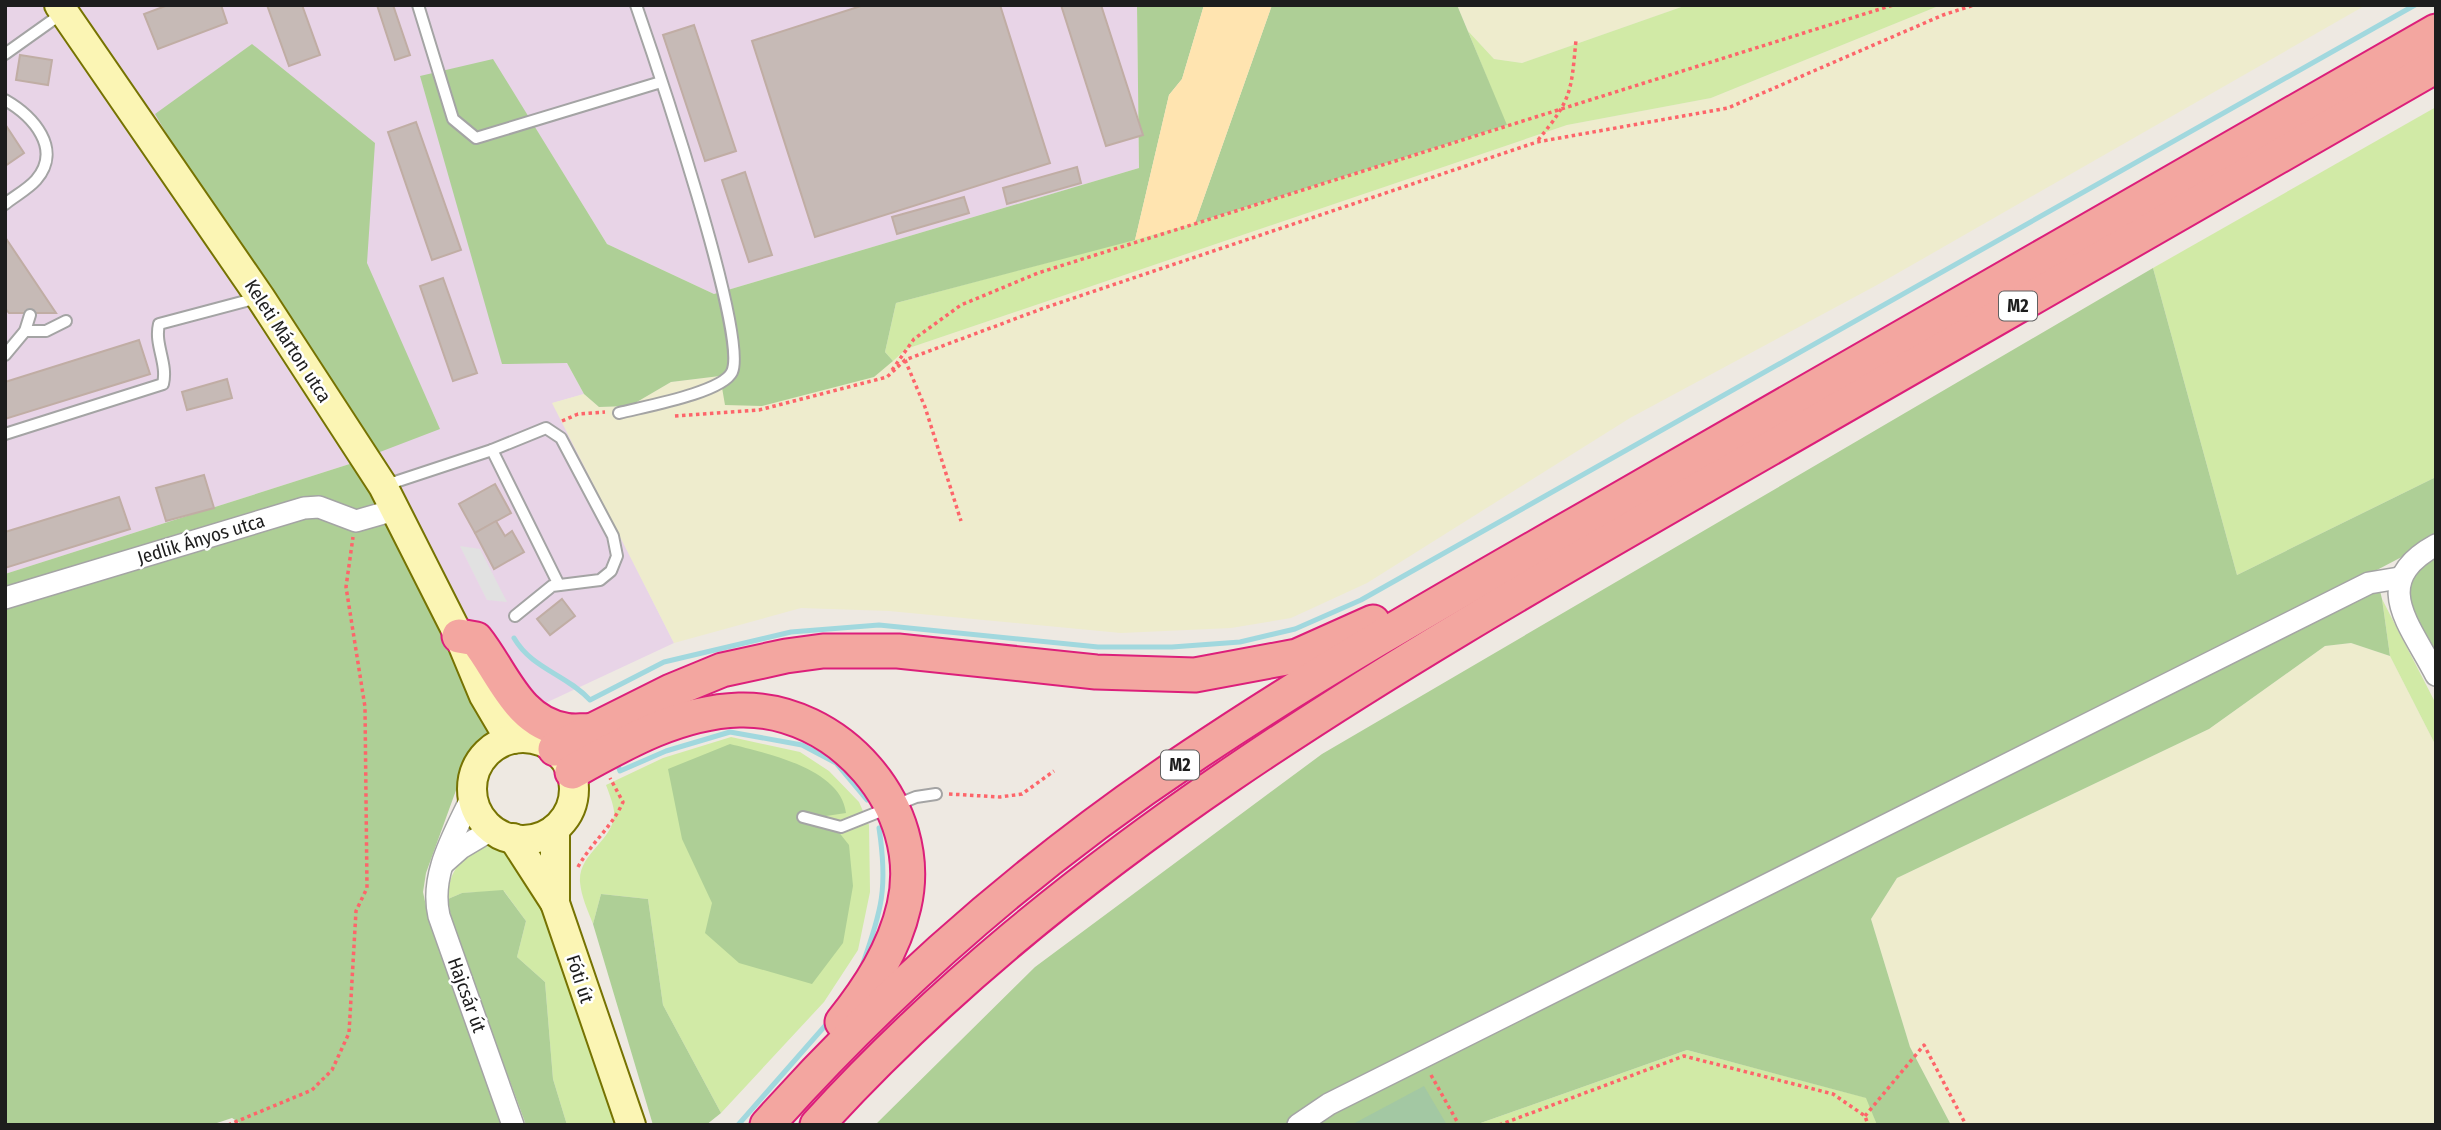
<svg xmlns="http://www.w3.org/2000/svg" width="2441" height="1130" font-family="'Fira Sans Condensed',sans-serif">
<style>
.industrial{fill:#e8d4e7}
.farmland{fill:#eeeccd}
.grass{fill:#d1eaa6}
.forest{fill:#aecf96}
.sand{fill:#ffe4b0}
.cemetery{fill:#a3c8a3}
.parking{fill:#e1e1e1}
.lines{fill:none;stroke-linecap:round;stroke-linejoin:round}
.stream{stroke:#a1d8de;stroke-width:5}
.building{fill:#c6bab6;stroke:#c0ada4;stroke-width:2}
.service-casing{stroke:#a4a4a4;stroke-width:14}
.minor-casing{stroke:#a4a4a4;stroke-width:24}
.secondary-casing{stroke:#767302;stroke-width:32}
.trunk-casing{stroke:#dc1f7a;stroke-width:37}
.path{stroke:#fd656a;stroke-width:3.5;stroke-dasharray:3.5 3.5;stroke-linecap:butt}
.service{stroke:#fff;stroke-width:10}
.minor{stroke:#fff;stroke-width:21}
.secondary{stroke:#fbf5b4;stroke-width:28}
.trunk{stroke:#f3a6a0;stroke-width:33}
.labels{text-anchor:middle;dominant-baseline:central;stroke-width:5;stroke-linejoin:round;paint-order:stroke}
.shield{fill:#fff;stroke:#616161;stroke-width:2}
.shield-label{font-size:18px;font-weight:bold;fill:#1d1d1d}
.street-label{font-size:19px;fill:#1d1d1d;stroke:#fff}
</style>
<rect width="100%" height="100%" fill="#eee9e2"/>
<path class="industrial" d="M5 5H1137L1139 168 714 294 607 244 493 60 567 363 584 394 553 403 674 643 492 728 359 461 5 574Z"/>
<g class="farmland">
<path d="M1457 5H1687L1522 63 1494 59 1468 31Z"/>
<path d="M1941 5H2366L1877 285 1630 418 1367 583 1291 618 1231 628 1121 633 889 611 801 608 674 643 552 403 584 394 599 407 630 406 671 382 720 376 873 377 906 349 1567 125 1711 98Z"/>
<path d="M2351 643 2390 656 2436 746V1125H1951L1910 1047 1871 919 1897 878 2209 729 2325 646Z"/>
</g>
<g class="grass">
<path d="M1687 5H1941L1711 98 1567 125 906 349 893 361 885 352 896 303 1195 223 1506 125 1468 31 1494 59 1522 63Z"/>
<path d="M2436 107V477L2237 575 2153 268Z"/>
<path d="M2382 599 2436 704V746L2390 656Z"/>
<path d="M731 737 800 752 829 771 859 802 869 825 870 892 858 950 824 1002 721 1113 663 1005 648 899 601 894 593 924C588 911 581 896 580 882 578 852 616 840 614 811 613 803 609 793 606 785L663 758Z"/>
<path d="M484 841H500L535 878 620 1125H567L553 1079 545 982 517 957 526 921 504 891 462 893 448 899C448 870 462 859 484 841Z"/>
<path d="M1687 1050 1867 1098 1877 1125H1475Z"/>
</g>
<g class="forest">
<path d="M1137 5H1204L1182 79 1169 95 1135 240 896 303 885 352 893 361 874 377 762 406 725 405 720 376 671 382 630 406 599 407 584 394 567 363 502 364 420 76 493 59 607 244 714 294 1139 168Z"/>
<path d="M1272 5H1457L1507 125 1195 223Z"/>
<path d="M252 44 375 143 367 263 440 429 359 460 492 728 493 747 467 760 426 873 423 892 427 911 506 1125H243L232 1118 211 1125H5V574L359 461 155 114Z"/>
<path d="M2153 268 2237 575 2436 477V539L2375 571 2382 599 2390 656 2351 643 2325 646 2209 729 1897 878 1871 919 1910 1047 1951 1125H1877L1866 1098 1687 1050 1475 1125H875L1035 967 1322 754Z"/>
<path d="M2436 557V655C2418 620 2387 581 2436 557Z"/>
<path d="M730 744C765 753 841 768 846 813L826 816 849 845 853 886 843 943 812 984 739 963 705 933 712 903 682 839 668 769Z"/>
<path d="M503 890 526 921 517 957 545 982 553 1079 567 1125H526L452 924 448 899 462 893Z"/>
<path d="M601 894 648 899 663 1005 721 1113 706 1125H653L593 924Z"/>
</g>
<path class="sand" d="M1204 5H1272L1195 223 1135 240 1169 95 1182 79Z"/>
<path class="cemetery" d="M1424 1086 1447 1125H1351Z"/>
<path class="parking" d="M460 546 480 549 507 602 487 600Z"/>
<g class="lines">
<g class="stream">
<path d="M514 638C532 669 566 674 590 700L664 662 791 632 879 625 1098 647H1172L1240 642 1295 629 1361 600 2415 5"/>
<path d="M617 763 620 771 666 751 730 732 802 745 836 763 867 800"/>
<path d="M862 966C882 910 888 887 879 828"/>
<path d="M738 1125 831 1019"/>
</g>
</g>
<g class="building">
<path d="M168 5H221L227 23 158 49 144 14Z"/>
<path d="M267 5H302L320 55 289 66Z"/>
<path d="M377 5H393L410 55 395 60Z"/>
<path d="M864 5H1000L1050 163 815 237 752 41Z"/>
<path d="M1061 5H1101L1143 135 1106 146Z"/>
<path d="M694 25 736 151 705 161 663 35Z"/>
<path d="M20 55 52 60 48 85 16 80Z"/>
<path d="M416 122 461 250 432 260 388 132Z"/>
<path d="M5 124 24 153 5 166Z"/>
<path d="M1077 167 1081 183 1007 204 1003 188Z"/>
<path d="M745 172 772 255 749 262 722 180Z"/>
<path d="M964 197 969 213 897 234 892 217Z"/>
<path d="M5 237 56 313H9L5 308Z"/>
<path d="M443 278 477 373 453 381 420 286Z"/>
<path d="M139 340 150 374 5 419V382Z"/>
<path d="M227 379 232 398 187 410 182 392Z"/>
<path d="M204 475 214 508 166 521 156 488Z"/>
<path d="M495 484 511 513 475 533 459 504Z"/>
<path d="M119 497 130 529 5 568V532Z"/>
<path d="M496 521 505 536 512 531 524 552 494 569 475 533Z"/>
<path d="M562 599 575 616 550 635 537 619Z"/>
</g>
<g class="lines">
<g class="service-casing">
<g id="service">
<path d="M418 5 453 119 476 138 661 82"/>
<path d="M5 54 64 12"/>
<path d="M5 100C33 116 63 149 36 180 28 189 15 196 5 204"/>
<path d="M25 331H46L66 321"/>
<path d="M5 355 25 331 30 315"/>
<path d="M619 413C641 407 722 393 732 372 749 337 654 57 636 5"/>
<path d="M5 434 163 384C168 363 154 345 159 324L257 298"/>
<path d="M492 450 559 585"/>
<path d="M383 486 492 450 546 428 561 438 613 536 617 556 611 571 600 580 552 586 515 616"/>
<path d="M803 817 841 827 916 797 936 794"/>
</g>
</g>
<g class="minor-casing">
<g id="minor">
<path d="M2436 545C2368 582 2410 624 2436 675"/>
<path d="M5 598 304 508 319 507 356 521 398 509"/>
<path d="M473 794C456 832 429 873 439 916L513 1125"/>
<path d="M444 863 461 848 493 829"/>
<path d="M1298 1125 1329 1104 1421 1058 2369 583 2399 578"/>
</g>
</g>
<g class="secondary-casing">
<g id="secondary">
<path d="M59 5 260 297 383 486 459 636 484 696 504 730 513 739"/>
<circle cx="523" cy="789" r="51"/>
<path d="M555 829V903L631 1125"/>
<path d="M513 838 555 903"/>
</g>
</g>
<g class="trunk-casing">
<g id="trunk">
<path d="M459 636 476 639C503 673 517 722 565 730 574 732 583 730 592 731"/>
<path d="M555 749 671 691 722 670 786 656 823 651H898L1096 672 1195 675 1297 656 1373 622"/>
<path d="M572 772C624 743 678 712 739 710 838 707 927 807 904 906 894 950 869 988 842 1022"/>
<path d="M767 1125C892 985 1036 860 1192 756 1345 653 1508 564 1667 472 1923 325 2180 178 2436 31"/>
<path d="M817 1125C1067 851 1390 667 1708 484 1951 345 2193 205 2436 66"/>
</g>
</g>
<g class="path">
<path d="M1538 140C1572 99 1571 92 1576 40"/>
<path d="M905 360 925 407 961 521"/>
<path d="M892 370 914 339 961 305 1038 273 1893 5"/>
<path d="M675 416 759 410 887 377 905 360 1044 308 1537 142 1728 108 1943 15 1974 5"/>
<path d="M562 421 578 414 605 412"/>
<path d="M949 794 1000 797 1022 794 1054 771"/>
<path d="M578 867C591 843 612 827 623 802L610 778"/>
<path d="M1431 1075 1459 1125"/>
<path d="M1865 1116 1924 1045 1966 1125"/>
<path d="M228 1125 312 1090 332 1070 349 1033 356 911 367 888 365 707 346 587 353 537"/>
<path d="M1499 1125 1684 1056 1833 1094 1865 1116 1868 1125"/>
</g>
<use href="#service" class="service"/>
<use href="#minor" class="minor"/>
<use href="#secondary" class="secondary"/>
<use href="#trunk" class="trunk"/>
</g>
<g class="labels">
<g class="shield">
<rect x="1999" y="291.5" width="38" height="29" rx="5"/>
<rect x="1161" y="750.5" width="38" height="29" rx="5"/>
</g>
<g class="shield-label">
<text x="2018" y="306">M2</text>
<text x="1180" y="765">M2</text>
</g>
<g class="street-label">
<text transform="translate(288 341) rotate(57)">Keleti Márton utca</text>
<text transform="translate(201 539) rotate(-17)">Jedlik Ányos utca</text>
<text transform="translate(580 979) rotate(72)">Fóti út</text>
<text transform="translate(467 995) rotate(70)">Hajcsár út</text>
</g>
</g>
<rect width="2441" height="1130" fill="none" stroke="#1d1d1d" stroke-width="14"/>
</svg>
